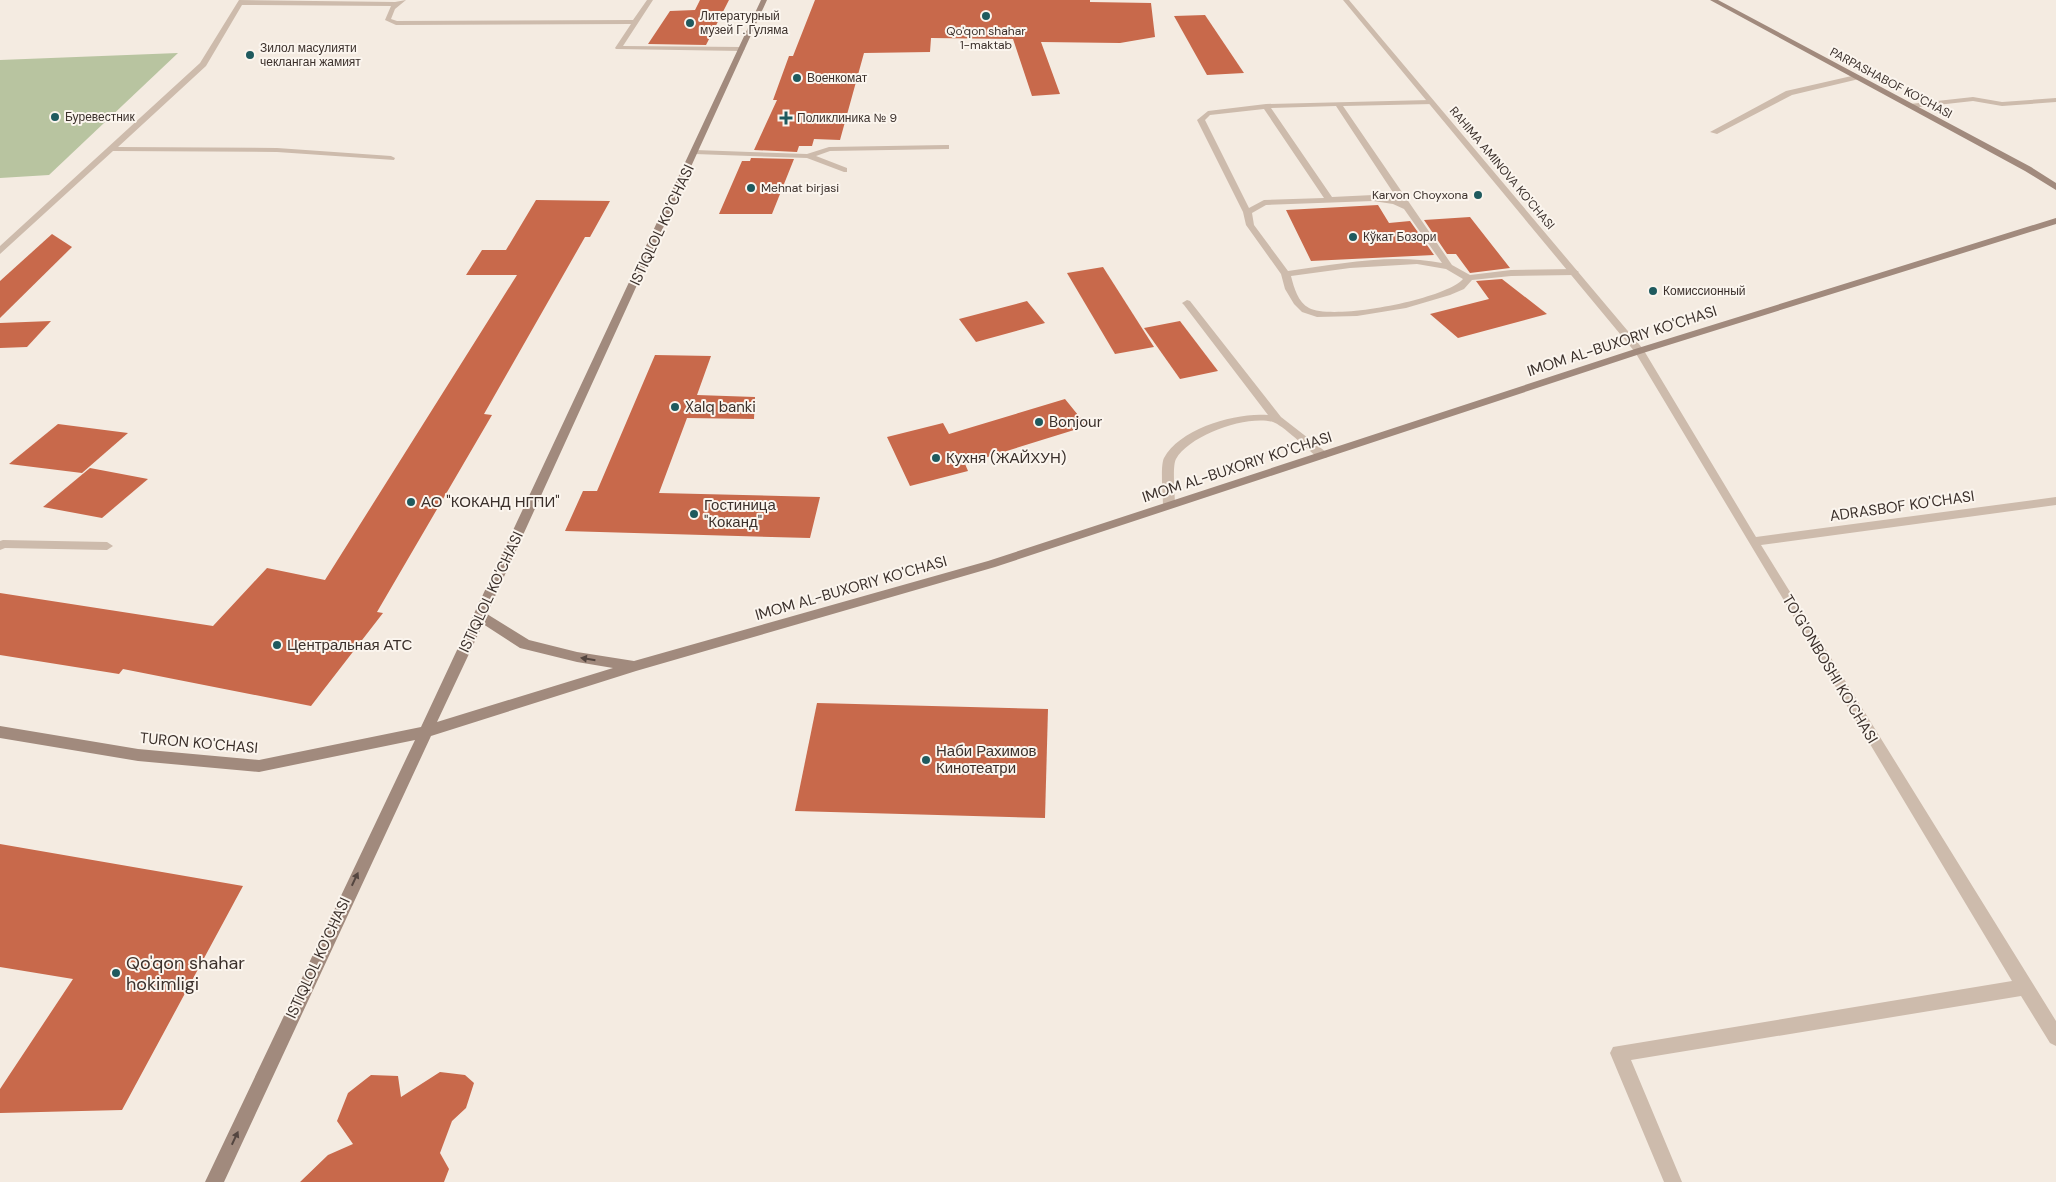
<svg xmlns="http://www.w3.org/2000/svg" width="2056" height="1182" font-family="'DM Sans',sans-serif">
<style>
.green{fill:#b8c4a0}
.building{fill:#c8694b}
.lines{fill:none;stroke-linecap:round;stroke-linejoin:round}
.lane{fill:#cdbbac;fill-rule:evenodd}
.street{fill:#cdbbac;fill-rule:evenodd}
.secondary{fill:#a18a7d;fill-rule:evenodd}
.oneway{fill:#544640}
.poi-dot{fill:#1f5a5e;stroke:#fbf5ee;stroke-width:2}
.labels{text-anchor:middle;dominant-baseline:central;stroke-width:4;stroke-linejoin:round;paint-order:stroke}
.far-poi-label{font-size:12px;fill:#3b302b;stroke:#fbf5ee;text-anchor:start}
.far-street-label{font-size:12px;fill:#3b302b;stroke:#fbf5ee}
.street-label{font-size:15px;fill:#3b302b;stroke:#fbf5ee}
.poi-label{font-size:15px;fill:#3b302b;stroke:#fbf5ee;text-anchor:start}
.near-poi-label{font-size:18px;fill:#3b302b;stroke:#fbf5ee;text-anchor:start}
</style>
<rect width="100%" height="100%" fill="#f4ebe1"/>
<path class="green" d="M178 53 49 175 0 178V60Z"/>
<g class="building">
<path d="M700 0H729L706 45 648 44 670 11 695 10Z"/>
<path d="M815 0H1090V2L1151 3 1155 37 1120 43 1041 42 1060 94 1032 96 1013 39 931 38 930 52 864 53 840 140 814 139 812 146H799L797 152 754 150 777 100H773L789 56H793Z"/>
<path d="M1205 15 1244 73 1207 75 1174 16Z"/>
<path d="M751 158 794 159 772 214H719L742 161H750Z"/>
<path d="M536 200 610 201 590 237H585L484 414 492 415 377 612 383 613 311 706 123 669 119 674 0 655V593L213 626 267 568 325 580 517 275H466L482 250H506Z"/>
<path d="M1378 205 1389 223 1410 221 1434 255 1311 261 1286 210Z"/>
<path d="M1470 217 1510 268 1470 273 1456 254H1447L1424 220Z"/>
<path d="M52 234 72 247 0 318V281Z"/>
<path d="M1103 267 1154 347 1115 354 1067 273Z"/>
<path d="M1502 279 1547 314 1458 338 1430 314 1489 299 1476 281Z"/>
<path d="M1027 301 1045 323 976 342 959 319Z"/>
<path d="M51 321 27 347 0 348V323Z"/>
<path d="M1180 321 1218 371 1180 379 1144 328Z"/>
<path d="M655 355 711 356 697 395 755 397 754 419 687 418 659 493 820 497 810 538 565 531 583 491H597Z"/>
<path d="M1065 399 1087 426 965 464 968 471 910 486 887 437 943 423 949 434Z"/>
<path d="M58 424 128 433 82 473 9 464Z"/>
<path d="M90 468 148 479 102 518 43 507Z"/>
<path d="M817 703 1048 709 1045 818 795 811Z"/>
<path d="M0 844 243 886 122 1110 0 1113V1089L73 979 0 967Z"/>
<path d="M440 1072 465 1075 474 1083 466 1108 452 1121 440 1153 449 1169 444 1182H300L328 1155 353 1144 337 1121 348 1093 371 1075 398 1076 401 1097Z"/>
</g>
<g class="lines">
<g class="lane">
<path d="M1430 100H1433V104L1343 106 1452 265 1470 275 1511 270 1574 269 1579 272 1574 275 1511 276 1472 280 1464 289 1450 295 1406 308 1357 316 1317 317 1302 312 1294 304 1285 289 1281 274 1246 225 1243 212 1197 120 1208 111 1266 104ZM1336 106 1398 200 1373 195 1332 197 1271 108ZM1264 109 1324 198 1264 200 1249 208 1205 120 1210 115ZM1373 201 1393 204 1404 209 1442 263C1391 253 1339 264 1288 271L1254 225 1252 213 1266 205ZM1417 264 1446 269 1463 279C1446 299 1334 321 1309 308 1298 302 1294 288 1291 276L1350 268Z"/>
<path d="M1187 300 1190 301 1281 417 1326 452 1328 455 1326 458H1318C1309 450 1281 424 1273 422 1246 415 1190 435 1176 459 1172 466 1175 495 1175 505L1169 509 1165 508 1163 505C1163 495 1160 466 1164 458 1180 428 1237 412 1268 415L1184 305 1182 303Z"/>
<path d="M3 540 107 542 113 546 107 550 5 548 0 550V541Z"/>
</g>
<g class="street">
<path d="M239 0 395 2 406 0 395 9 391 19 397 21 633 20 647 0H653L623 46 742 47 745 49 742 51 616 49 615 48 631 24 396 25 385 20 391 6 242 5 206 66 118 147 277 148 391 156 395 158 394 160 277 152 113 151 0 254V246L200 63Z"/>
<path d="M1343 0H1349L1643 349 1756 537 2056 497V505L1761 545 2056 1021V1046L2050 1043 2021 996 1631 1060 1682 1182H1664L1610 1053 1613 1047 2012 981 1635 352Z"/>
<path d="M1856 75H1859V79L1792 95 1717 134 1710 132 1786 91Z"/>
<path d="M1973 97 2002 102 2056 98V102L2002 106 1973 101 1910 108 1906 106 1910 104Z"/>
<path d="M946 145H949V149L830 151 816 156 847 168V172H844L807 158 695 154 691 152 695 150 807 154 829 147Z"/>
</g>
<g class="secondary">
<path d="M761 0H767L487 614 529 640 577 652 634 661 988 561 1635 349 2056 218V224L1643 353 995 567 636 671 431 736 224 1182H205L415 740 259 772 138 761 0 738V726L138 749 259 760 421 727ZM483 624 520 648 577 662 613 668 437 722Z"/>
<path d="M1710 0H1718L2031 167 2056 183V190L2025 171Z"/>
</g>
</g>
<defs><path id="oneway-solid" d="M-6-.8H1V-3.2L6.5 0L1 3.2V.8H-6Z" transform="scale(1.25)"/></defs>
<g class="oneway">
<use href="#oneway-solid" transform="translate(588 659) rotate(-171)"/>
<use href="#oneway-solid" transform="translate(355 879) rotate(-65)"/>
<use href="#oneway-solid" transform="translate(235 1138) rotate(-65)"/>
</g>
<g class="poi-dot">
<circle cx="986" cy="16" r="5"/>
<circle cx="690" cy="23" r="5"/>
<circle cx="250" cy="55" r="5"/>
<circle cx="797" cy="78" r="5"/>
<circle cx="55" cy="117" r="5"/>
<path d="M783.5 110.5h5v5h5v5h-5v5h-5v-5h-5v-5h5z"/>
<circle cx="751" cy="188" r="5"/>
<circle cx="1478" cy="195" r="5"/>
<circle cx="1353" cy="237" r="5"/>
<circle cx="1653" cy="291" r="5"/>
<circle cx="675" cy="407" r="5"/>
<circle cx="1039" cy="422" r="5"/>
<circle cx="936" cy="458" r="5"/>
<circle cx="411" cy="502" r="5"/>
<circle cx="694" cy="514" r="5"/>
<circle cx="277" cy="645" r="5"/>
<circle cx="926" cy="760" r="5"/>
<circle cx="116" cy="973" r="5"/>
</g>
<g class="labels">
<g class="far-poi-label">
<text x="700" y="16">Литературный<tspan x="700" dy="14">музей Г. Гуляма</tspan></text>
<text x="986" y="31" text-anchor="middle">Qo'qon shahar<tspan x="986" dy="14">1-maktab</tspan></text>
<text x="260" y="48">Зилол масулияти<tspan x="260" dy="14">чекланган жамият</tspan></text>
<text x="807" y="78">Военкомат</text>
<text x="65" y="117">Буревестник</text>
<text x="797" y="118">Поликлиника № 9</text>
<text x="761" y="188">Mehnat birjasi</text>
<text x="1468" y="195" text-anchor="end">Karvon Choyxona</text>
<text x="1363" y="237">Кўкат Бозори</text>
<text x="1663" y="291">Комиссионный</text>
</g>
<g class="far-street-label">
<text transform="translate(1891 83) rotate(28)">PARPASHABOF KO'CHASI</text>
<text transform="translate(1502 168) rotate(50)">RAHIMA AMINOVA KO'CHASI</text>
</g>
<g class="street-label">
<text transform="translate(662 225) rotate(-65)">ISTIQLOL KO'CHASI</text>
<text transform="translate(1622 341) rotate(-18)">IMOM AL-BUXORIY KO'CHASI</text>
<text transform="translate(1237 467) rotate(-18)">IMOM AL-BUXORIY KO'CHASI</text>
<text transform="translate(1902 506) rotate(-8)">ADRASBOF KO'CHASI</text>
<text transform="translate(851 588) rotate(-16)">IMOM AL-BUXORIY KO'CHASI</text>
<text transform="translate(491 592) rotate(-65)">ISTIQLOL KO'CHASI</text>
<text transform="translate(1830 669) rotate(59)">TO'G'ONBOSHI KO'CHASI</text>
<text transform="translate(199 743) rotate(5)">TURON KO'CHASI</text>
<text transform="translate(318 958) rotate(-65)">ISTIQLOL KO'CHASI</text>
</g>
<g class="poi-label">
<text x="685" y="407">Xalq banki</text>
<text x="1049" y="422">Bonjour</text>
<text x="946" y="458">Кухня (ЖАЙХУН)</text>
<text x="421" y="502">АО "КОКАНД НГПИ"</text>
<text x="704" y="505">Гостиница<tspan x="704" dy="17">"Коканд"</tspan></text>
<text x="287" y="645">Центральная АТС</text>
<text x="936" y="751">Наби Рахимов<tspan x="936" dy="17">Кинотеатри</tspan></text>
</g>
<g class="near-poi-label">
<text x="126" y="963">Qo'qon shahar<tspan x="126" dy="21">hokimligi</tspan></text>
</g>
</g>
</svg>
